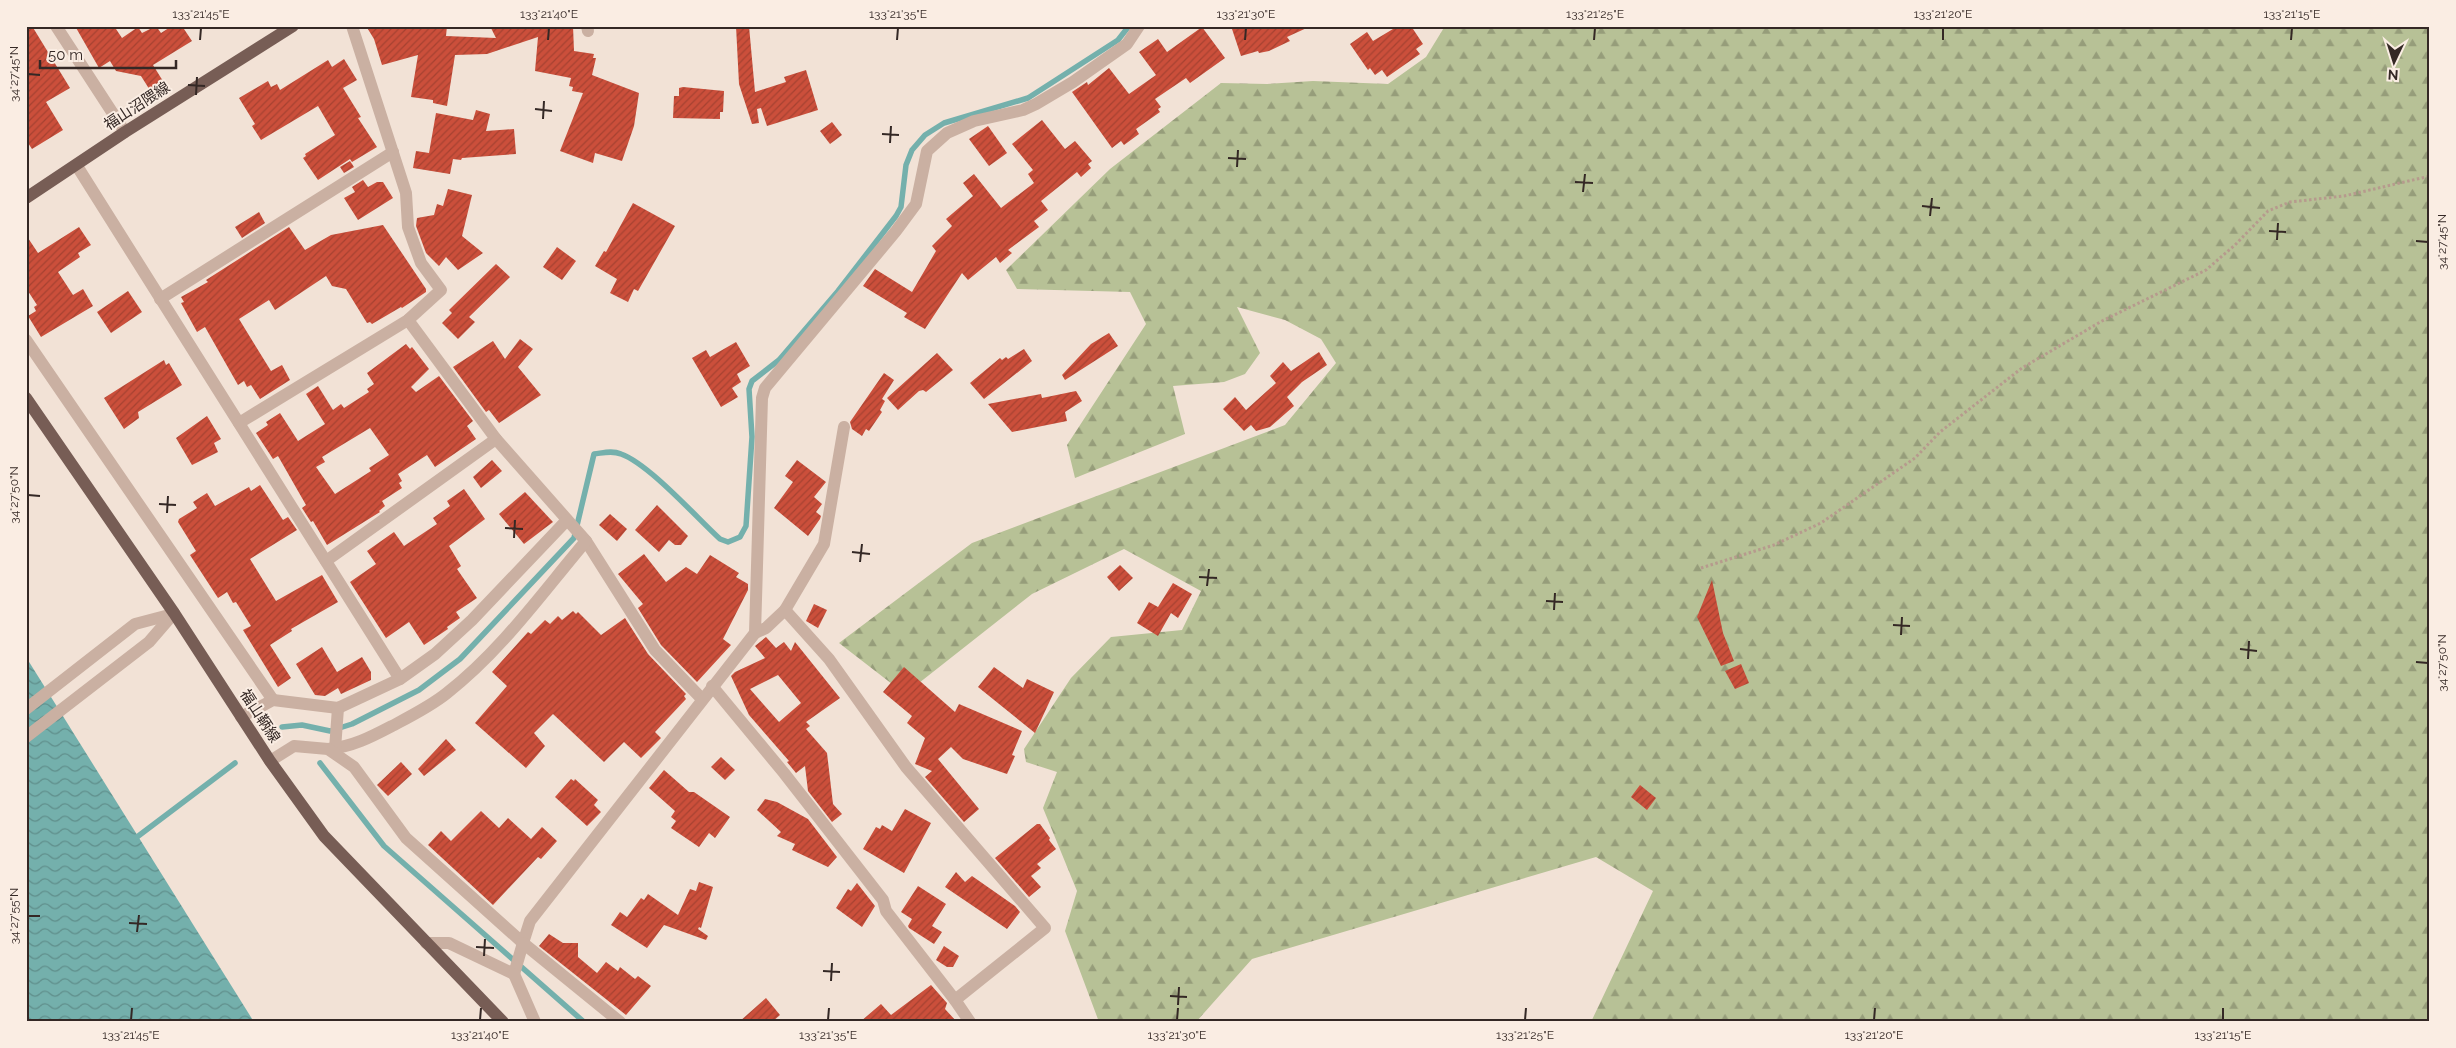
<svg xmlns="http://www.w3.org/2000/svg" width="2456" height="1048" font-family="Raleway,'Noto Sans JP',sans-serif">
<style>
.forest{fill:url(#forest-firs)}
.water{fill:url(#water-waves)}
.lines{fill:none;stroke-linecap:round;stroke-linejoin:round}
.stream{stroke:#74b0ac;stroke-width:5.5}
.building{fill:url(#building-hatch);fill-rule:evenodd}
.path{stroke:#b69a8d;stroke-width:3;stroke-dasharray:2.5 2.5;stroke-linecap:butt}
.minor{stroke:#cab0a2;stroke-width:12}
.major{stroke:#775d55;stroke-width:12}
.ticks{fill:none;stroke:#342825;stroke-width:2}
.labels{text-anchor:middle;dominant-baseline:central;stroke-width:4;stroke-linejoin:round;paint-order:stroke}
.street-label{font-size:15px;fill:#342825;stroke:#faede3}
.neatline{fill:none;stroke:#342825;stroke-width:2}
.ticks-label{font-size:12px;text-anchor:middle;fill:#342825}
</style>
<defs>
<pattern id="forest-firs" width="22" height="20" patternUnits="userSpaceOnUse" patternTransform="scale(1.25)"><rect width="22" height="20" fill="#b7c196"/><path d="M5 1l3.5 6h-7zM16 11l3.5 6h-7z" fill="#969d7a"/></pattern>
<pattern id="water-waves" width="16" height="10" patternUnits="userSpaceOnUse" patternTransform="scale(1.25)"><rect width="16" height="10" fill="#74b0ac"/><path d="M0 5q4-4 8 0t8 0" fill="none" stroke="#608f8c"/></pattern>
<pattern id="building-hatch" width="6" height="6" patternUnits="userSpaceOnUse" patternTransform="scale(1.25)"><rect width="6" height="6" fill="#cb4f3b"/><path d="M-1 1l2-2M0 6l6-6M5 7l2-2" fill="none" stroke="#a64231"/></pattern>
</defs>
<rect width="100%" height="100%" fill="#f2e2d6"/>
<path class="forest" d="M1445 26H2430V1022H1591L1653 891 1596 857 1252 959 1196 1022H1099L1065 931 1077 891 1043 808 1057 772 1026 762 1024 749 1071 678 1111 637 1182 630 1201 591 1124 549 1032 594 905 694 839 643 972 543 1285 425 1336 363 1321 339 1285 320 1237 307 1260 353 1245 374 1224 382 1173 386 1185 434 1075 478 1067 445 1146 324 1130 292 1017 289 1006 270 1110 169 1221 83 1267 84 1313 81 1388 84 1426 57Z"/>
<path class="water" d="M26 657 254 1022H26Z"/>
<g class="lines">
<g class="stream">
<path d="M282 727 302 725 330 731 352 724 419 690 460 659 574 538 594 454C603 453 612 450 621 454 649 464 696 517 720 539L728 542 740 537 746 526 752 437 749 389 752 381 779 360 838 291 896 216 901 207 906 165 912 150 925 135 944 123 1028 98 1118 40 1129 26"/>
<path d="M320 763 384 846 584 1022"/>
<path d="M133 840 235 763"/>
</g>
</g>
<g class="building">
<path d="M26 26H32L70 88 46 102 63 130 32 149 26 140Z"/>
<path d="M75 26H114L122 38 138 27 142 33 156 26 161 33 172 26H182L192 41 153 65 166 86 153 95 141 76 116 71 110 61 99 68Z"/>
<path d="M366 26H447L446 36 496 38 490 26H573L574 51 594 54 593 58H596L592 75 639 93 634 126 622 161 595 153 593 163 560 151 583 93 572 91 573 87 569 86 571 78 535 71 538 37 487 54 455 55 447 106 433 103V100L411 97 418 55 382 65 374 39Z"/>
<path d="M736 26H749L755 92 786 82 784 77 806 70 818 110 767 126 761 108 757 109 759 123 752 124 739 84Z"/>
<path d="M1231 26H1311L1287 37 1290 41 1269 51 1259 53 1258 51 1241 56Z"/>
<path d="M1398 26H1411L1423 44 1416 49 1420 54 1387 77 1382 70 1375 75 1370 68 1368 70 1350 44 1367 32 1373 41Z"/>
<path d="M1202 27 1225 58 1190 83 1186 78 1155 99 1161 107 1158 109 1160 112 1136 129 1139 134 1124 145 1121 141 1112 148 1072 92 1087 82 1088 85 1109 68 1129 94 1156 75 1139 52 1158 39 1167 52Z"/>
<path d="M344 59 357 80 343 88 361 117 358 118 377 147 352 162 350 159 318 180 303 158 306 156 305 154 335 135 318 106 261 140 252 126 255 124 239 98 268 81 271 87 277 84 280 90 328 60 332 67Z"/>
<path d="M683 87 724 91 723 112H720V119L673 118 674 96H679V88Z"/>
<path d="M476 110 490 114 486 131 514 129 516 154 462 158 461 160 453 159 450 174 413 168 416 151 429 153 436 113 473 120Z"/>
<path d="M1042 120 1065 149 1075 141 1092 161 1088 164 1091 168 1081 177 1077 172 1041 201 1048 210 1034 221 1039 227 1008 250 1012 253 1000 263 996 257 968 280 962 273 925 329 904 317 907 313 863 286 875 269 912 292 936 251 932 246 952 226 946 219 973 196 963 183 974 174 1001 208 1034 183 1028 174 1033 170 1012 144Z"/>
<path d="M832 122 842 135 830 144 820 131Z"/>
<path d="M988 126 1007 153 989 166 969 139Z"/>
<path d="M350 161 354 167 344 173 340 167Z"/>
<path d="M363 180 368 187 377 182H383L393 198 358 220 344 198 355 192 352 187Z"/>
<path d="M448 189 472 195 462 236 483 253 458 270 446 257 439 266 426 253 416 226 417 218 434 215 437 204 443 206Z"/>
<path d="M633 203 675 226 638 291 634 289 628 302 610 293 617 279 595 266 604 251 606 252Z"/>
<path d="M259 212 265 223 242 238 235 227Z"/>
<path d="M383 225 426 289V292L402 308 401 307 372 324 370 322 367 323 346 289 332 286 326 276 275 310 269 300 239 319 271 371 282 365 290 380 260 399 251 385 247 387 244 381 238 385 205 327 197 332 181 303 184 302 181 297 208 282 206 280 289 227 305 250 331 235Z"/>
<path d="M79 227 91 245 78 253 80 257 58 272 73 295 83 289 93 306 41 337 28 316 36 311 34 307 37 305 26 288V235L38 253Z"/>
<path d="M557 247 576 261 562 280 543 267Z"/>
<path d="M496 264 510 277 469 317 475 322 458 339 442 323 452 313 449 310Z"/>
<path d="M128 291 142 312 111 333 97 312Z"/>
<path d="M1109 333 1118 346 1065 380 1062 375 1091 344Z"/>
<path d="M520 339 533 349 518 367 541 395 499 423 489 410 486 412 453 367 493 341 505 359Z"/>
<path d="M736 342 750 366 737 374 741 382 732 388 738 397 721 407 692 358 706 350 710 357Z"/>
<path d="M406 344 410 349 412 347 429 369 411 387 416 392 439 376 473 421 467 426 476 439 435 467 427 455 398 474 402 481 399 483 402 488 382 501 385 506 379 511 380 512 327 545 313 521 311 522 302 508 306 505 278 456 273 459 256 433 268 425 266 422 280 413 298 441 325 424 306 394 318 386 333 410 341 404 344 408 369 392 367 389 374 384 367 373ZM370 428 389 455 369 468 371 471 335 494 316 467 325 462 322 457Z"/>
<path d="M1024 349 1032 361 984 399 970 383 1000 358 1002 360 1006 357 1008 359Z"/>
<path d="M1319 352 1327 365 1302 382 1287 397 1294 406 1270 427 1256 431 1251 425 1244 431 1223 409 1235 397 1246 410 1276 383 1270 376 1283 362 1291 371Z"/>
<path d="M937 353 953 370 926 392 923 390 919 391 898 410 887 398Z"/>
<path d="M164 360 166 365 169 363 182 385 138 412 139 418 124 429 104 398Z"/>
<path d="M884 373 894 380 882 399 885 401 880 410 882 412 869 431 866 429 862 436 852 429 850 422Z"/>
<path d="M1076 391 1082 401 1065 412 1067 421 1012 432 988 404 1041 394 1042 398Z"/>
<path d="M207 416 221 439 214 443 218 452 192 465 176 438Z"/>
<path d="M492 460 502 471 481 488 473 477Z"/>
<path d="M797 460 826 482 814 497 822 504 816 512 821 516 820 519 808 536 774 508 793 482 785 476Z"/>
<path d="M260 485 283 520 288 517 297 530 250 559 276 601 322 575 338 602 291 629 292 631 270 645 291 678 278 687 243 630 251 626 236 602 233 603 227 592 218 598 190 555 196 551 178 522 179 519 197 508 193 502 207 493 215 506 249 487 251 491Z"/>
<path d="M464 489 485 519 449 546 461 566 457 569 477 598 456 612 460 618 447 627 448 629 424 645 409 622 386 638 350 582 376 564 367 551 394 532 404 546 437 524 433 518 450 506 447 501Z"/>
<path d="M525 492 553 522 524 544 499 514Z"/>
<path d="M657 505 688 536 681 545H675L669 540 659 552 635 530Z"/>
<path d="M610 514 627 529 617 541 599 525Z"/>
<path d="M644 554 666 582 686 567 697 574 710 555 739 573 736 577 748 584V590L723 639 731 645 697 682 661 645 638 608 643 604 618 574Z"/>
<path d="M1120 565 1133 578 1119 591 1107 577Z"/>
<path d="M1712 580 1723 633 1734 661 1721 666 1697 617Z"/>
<path d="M1173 583 1192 594 1178 618 1171 613 1158 636 1137 623 1149 602 1158 607Z"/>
<path d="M814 604 827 610 818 628 806 621Z"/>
<path d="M573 611 576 614 578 612 601 635 625 618 648 654 686 694 684 696 686 699 655 732 661 738 641 758 624 742 604 762 553 714 534 733 545 746 526 768 475 723 507 686 492 672 528 632 531 634 545 620 550 624 558 616 562 620Z"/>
<path d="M766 637 776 648 784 642 791 651 795 642 840 698 806 722 810 726 806 729 827 753 833 804 842 814 832 822 808 791 805 766 796 773 787 762 789 761 749 715 731 676 735 672 765 658 755 646ZM778 675 801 703 779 722 750 689Z"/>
<path d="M322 647 337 672 362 657 371 672V680L341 694 338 688 325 696 315 695 296 664Z"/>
<path d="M1741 664 1749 683 1735 689 1725 671Z"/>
<path d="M904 667 955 712 959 704 1022 731 1012 755 1015 756 1007 774 963 759 951 747 938 759 979 809 964 822 925 777 932 771 915 764 925 738 907 723 912 716 883 692Z"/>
<path d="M994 667 1023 688 1027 679 1054 692 1035 733 978 687Z"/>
<path d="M446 739 456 750 424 776 418 769Z"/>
<path d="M721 757 735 770 725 780 711 767Z"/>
<path d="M401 762 412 774 388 796 377 785Z"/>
<path d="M664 770 689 792H694L730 817 715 838 709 833 699 847 671 828 676 821 671 817 675 811 649 788Z"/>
<path d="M571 779 574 781 575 779 598 800 594 805 601 812 587 826 555 797Z"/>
<path d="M1640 785 1656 798 1647 810 1631 797Z"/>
<path d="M765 799 777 802 808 819 837 857 828 867 792 850 795 844 777 836 781 832 757 810Z"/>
<path d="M905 809 931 823 904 873 863 849 876 827 880 829 882 825 892 831Z"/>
<path d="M481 811 499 828 508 818 531 839 542 827 557 841 541 859 538 857 493 905 428 845 441 831 451 841Z"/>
<path d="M1037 824H1040L1050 838 1049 840 1056 849 1037 864 1041 868 1031 876 1041 887 1029 897 995 858Z"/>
<path d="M956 872 965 882 972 876 1015 906 1020 912 1007 929 945 887Z"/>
<path d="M699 882 713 887 701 928 699 927 698 929 708 936 706 940 664 925 647 948 611 925 620 912 627 917 641 898 644 900 648 894 678 915 690 889 696 891Z"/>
<path d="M857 883 875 906 862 927 836 908 848 889 851 891Z"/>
<path d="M918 886 946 904 932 926 942 932 934 944 909 928 908 926 912 919 901 912Z"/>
<path d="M549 934 563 943H578V957L597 973 606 962 618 971 620 967 635 979 638 976 651 986 626 1015 539 946Z"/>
<path d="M944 946 959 956 953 967H947L936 960Z"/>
<path d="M931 985 947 1003 945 1009 957 1022H860L881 1004 891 1015Z"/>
<path d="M766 998 780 1015 772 1022H739Z"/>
</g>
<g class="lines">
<path class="path" d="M1701 568 1774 545 1821 523 1915 458 1940 432 2022 368 2102 321 2206 270 2235 245 2268 211 2290 202 2344 196 2430 176"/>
<g class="minor">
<path d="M56 26 125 132"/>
<path d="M587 26 588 31"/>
<path d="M77 166 400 679"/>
<path d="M160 299 393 152"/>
<path d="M408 320 496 439 586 541 655 650 702 699"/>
<path d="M26 340 273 700"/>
<path d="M239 423 408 320 441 290 421 263 408 227 406 193 352 26"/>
<path d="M326 561 496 439"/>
<path d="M785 610 824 544 844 427"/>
<path d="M755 633 766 628 785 610 829 659 906 767 1045 928 955 1000 970 1022"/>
<path d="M712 686 784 773 883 900 886 911 955 1000"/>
<path d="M26 709 135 624 173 614"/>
<path d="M241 717 273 700 338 708 400 679 435 654 472 620 567 520"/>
<path d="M26 737 149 642 174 613"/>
<path d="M328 749C352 747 371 737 392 726 411 716 431 706 447 693 501 651 542 593 586 541"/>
<path d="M335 749 338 708"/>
<path d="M270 761 294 746 328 749 354 767 406 838 523 943 530 921 755 633 762 398 765 388 896 231 916 204 927 151 947 133 974 121 1023 110 1036 104 1073 82 1127 44 1139 26"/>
<path d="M426 943H449L514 974 523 943 620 1022"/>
<path d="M514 974 535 1022"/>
</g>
<g class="major">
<path d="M26 198 125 132 293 26"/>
<path d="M26 398 174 613 270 761 324 836 503 1022"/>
</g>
</g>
<path class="ticks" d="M200 40 201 28M548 40 549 28M897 40 898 28M1245 40 1246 28M1594 40 1595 28M1943 40V28M2291 40 2292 28M28 74 40 75M188 85 205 86M196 95 197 77M535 109 552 111M543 119 544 101M882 134 899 135M890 143 891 126M1228 158 1246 159M1237 167 1238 150M1575 182 1593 183M1583 192 1585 174M1922 206 1940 208M1930 216 1932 198M2269 231 2286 232M2277 240 2278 223M2416 241 2428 242M28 495 40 496M159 504 176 505M167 513 168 496M505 528 523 529M514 538 515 520M852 552 870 554M860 562 862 544M1199 577 1217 578M1207 586 1209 569M1546 601 1563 602M1554 610 1555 593M1893 625 1910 626M1901 635 1902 617M2240 649 2257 651M2248 659 2249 641M2416 662 2428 663M28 916H40M129 923 147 924M137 932 139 915M476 947 494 948M484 956 485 939M823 971 840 972M831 981 832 963M1170 996 1187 997M1178 1005 1179 987M131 1020 132 1008M480 1020 481 1008M828 1020 829 1008M1177 1020 1178 1008M1525 1020 1526 1008M1874 1020 1875 1008M2223 1020V1008"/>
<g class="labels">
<g class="street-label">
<text transform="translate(137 106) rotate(-33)">福山沼隈線</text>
<text transform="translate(260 716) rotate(57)">福山鞆線</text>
</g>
</g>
<rect width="2456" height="1048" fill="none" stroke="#faede3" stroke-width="55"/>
<g transform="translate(2394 62) rotate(184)" stroke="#faede3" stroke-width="4" paint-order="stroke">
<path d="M0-4L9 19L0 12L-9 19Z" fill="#342825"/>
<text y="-8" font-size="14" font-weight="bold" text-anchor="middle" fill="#342825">N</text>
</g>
<path d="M40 60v8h136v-8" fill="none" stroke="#342825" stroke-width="2.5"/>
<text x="48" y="60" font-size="15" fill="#342825" stroke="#faede3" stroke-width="4" paint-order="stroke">50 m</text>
<rect x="28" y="28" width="2400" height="992" class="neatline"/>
<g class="ticks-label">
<text x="201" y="18">133°21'45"E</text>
<text x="549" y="18">133°21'40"E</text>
<text x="898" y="18">133°21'35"E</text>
<text x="1246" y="18">133°21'30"E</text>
<text x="1595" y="18">133°21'25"E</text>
<text x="1943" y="18">133°21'20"E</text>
<text x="2292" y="18">133°21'15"E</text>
<text transform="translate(14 74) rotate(-90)" y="4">34°27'45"N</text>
<text transform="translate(2442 242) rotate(-90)" y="4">34°27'45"N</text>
<text transform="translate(14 495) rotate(-90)" y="4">34°27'50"N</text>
<text transform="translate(2442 663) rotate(-90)" y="4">34°27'50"N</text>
<text transform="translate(14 916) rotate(-90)" y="4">34°27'55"N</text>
<text x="131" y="1039">133°21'45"E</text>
<text x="480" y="1039">133°21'40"E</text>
<text x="828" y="1039">133°21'35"E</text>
<text x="1177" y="1039">133°21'30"E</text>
<text x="1525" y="1039">133°21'25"E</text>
<text x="1874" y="1039">133°21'20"E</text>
<text x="2223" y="1039">133°21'15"E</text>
</g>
</svg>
